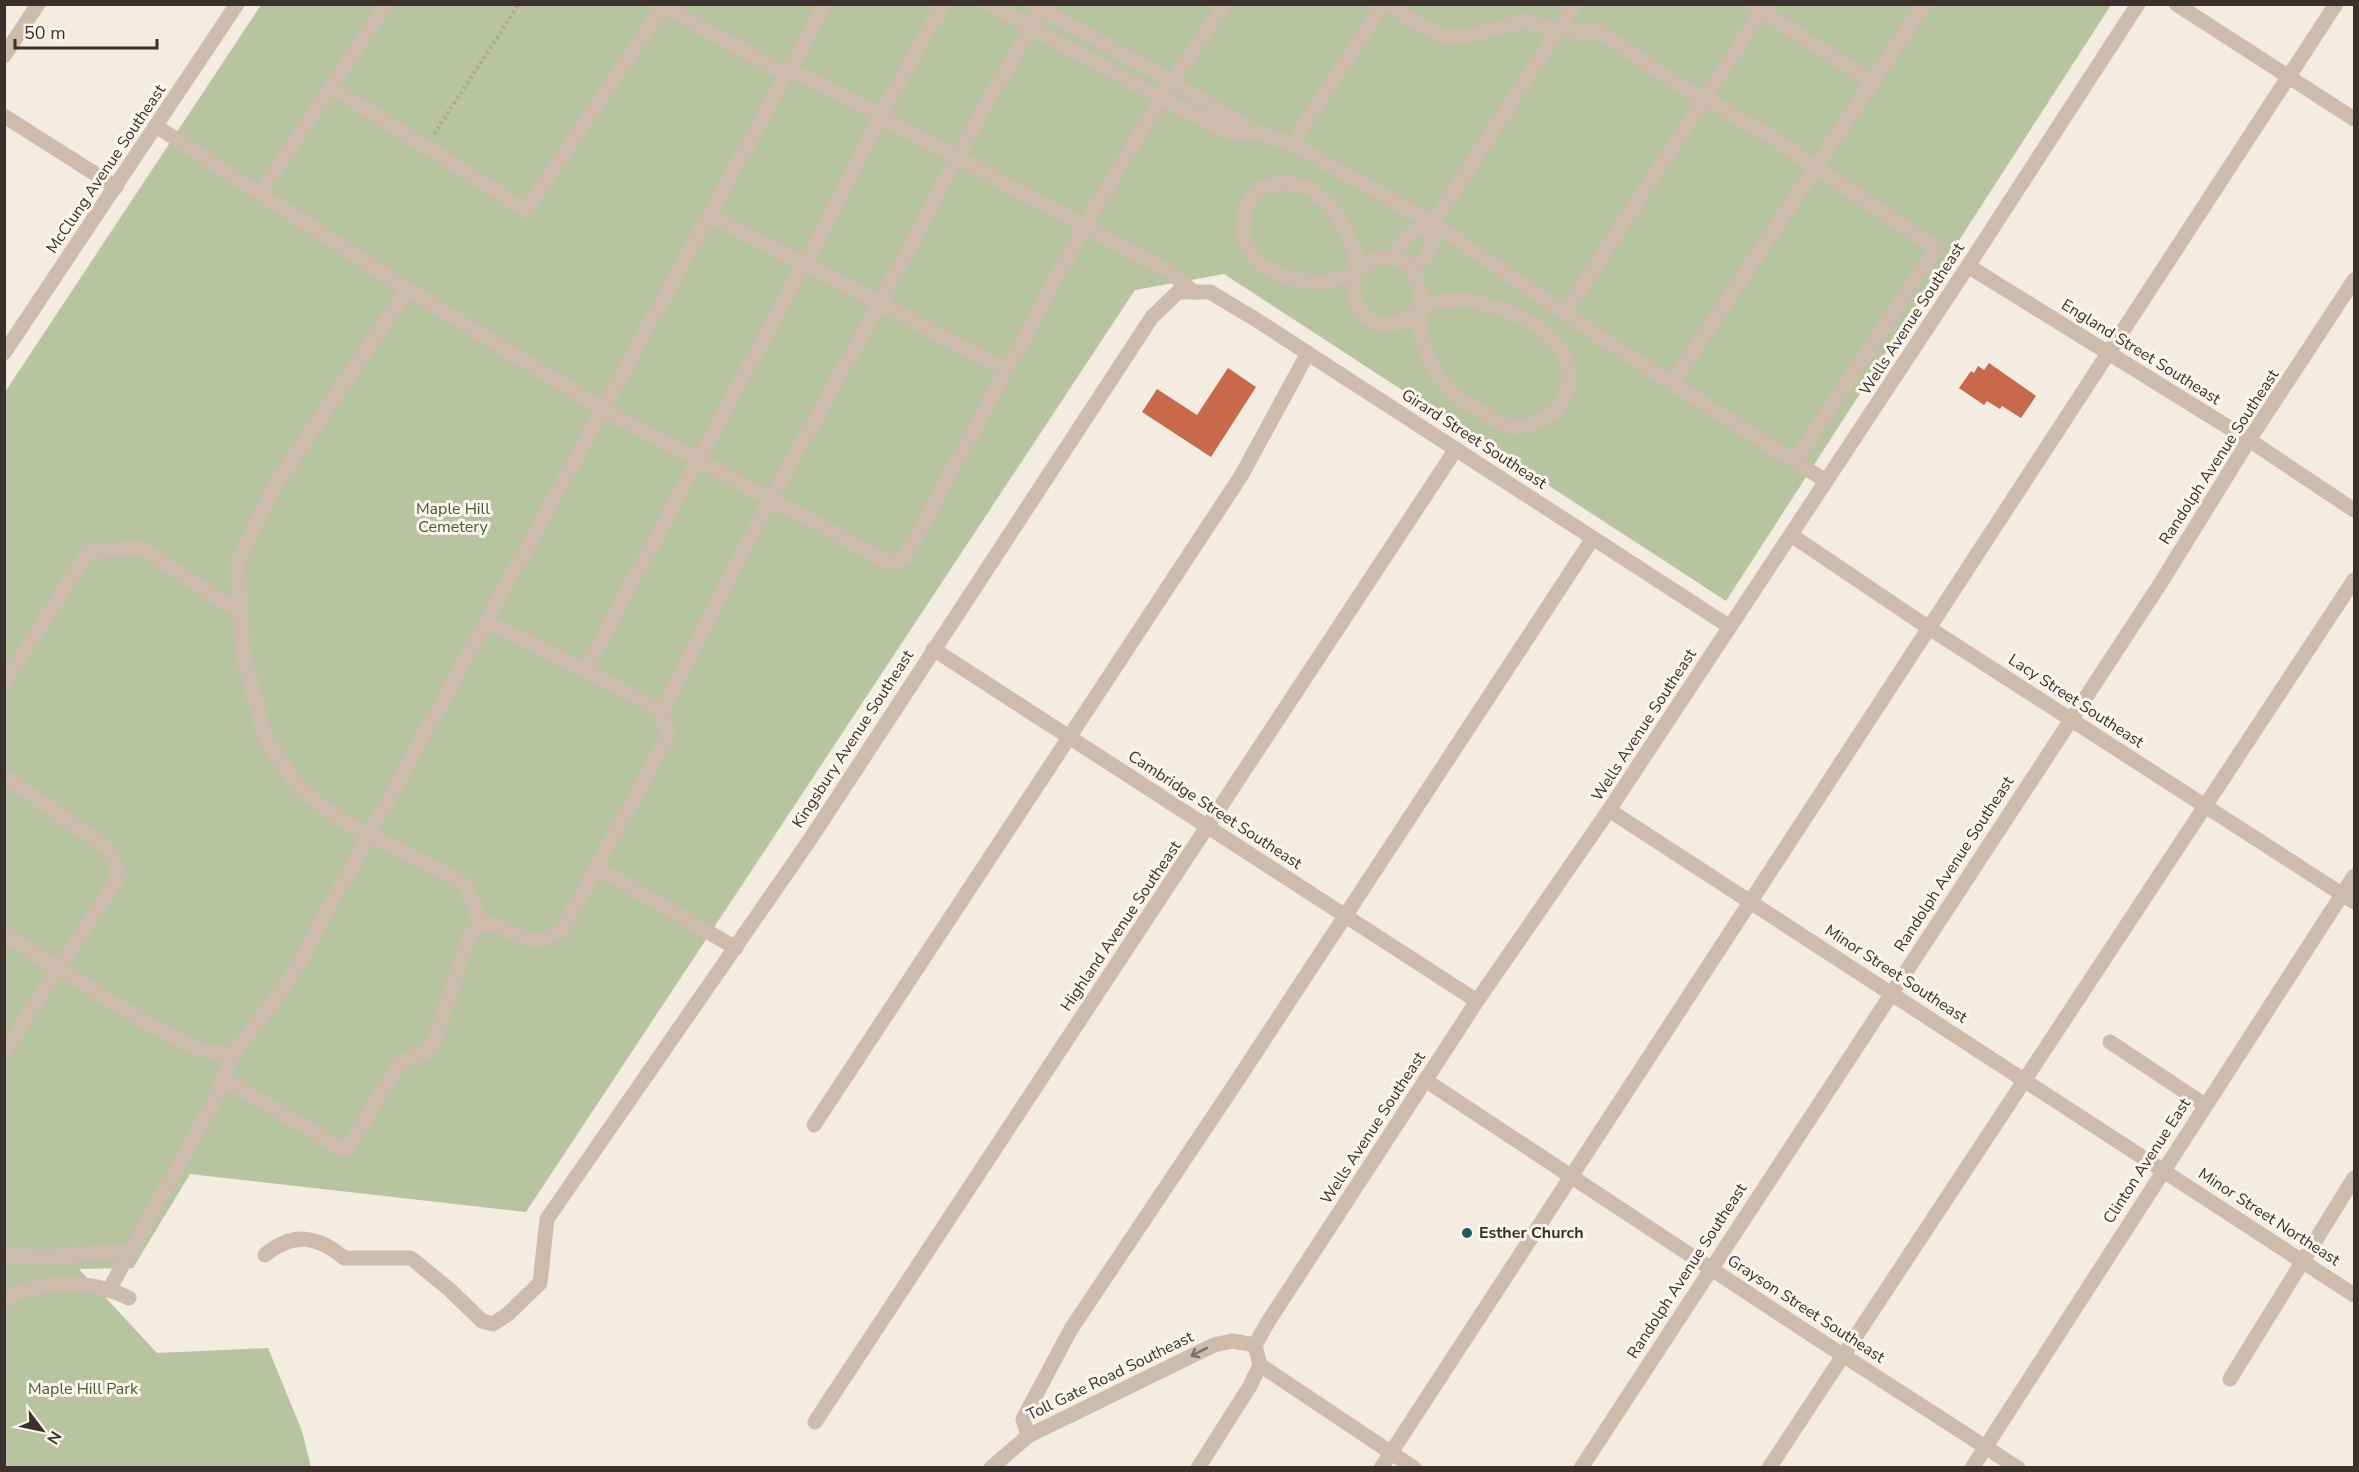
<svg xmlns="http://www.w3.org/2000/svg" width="2359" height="1472" font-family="'Nunito Sans',sans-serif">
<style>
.green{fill:#b8c4a0}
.building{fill:#c8694b}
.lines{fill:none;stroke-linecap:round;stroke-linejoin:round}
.path{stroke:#b9a596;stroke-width:4;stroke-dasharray:3 3;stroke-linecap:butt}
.minor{stroke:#cdbbac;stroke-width:15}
.oneway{stroke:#7d6f65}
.poi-dot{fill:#1f5a5e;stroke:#fbf5ee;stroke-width:2}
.labels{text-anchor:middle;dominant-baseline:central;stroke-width:6;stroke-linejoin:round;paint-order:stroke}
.street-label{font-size:16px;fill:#3b302b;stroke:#fbf5ee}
.park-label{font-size:16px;fill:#4a5a2e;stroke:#fbf5ee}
.poi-label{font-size:16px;font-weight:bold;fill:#3b302b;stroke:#fbf5ee;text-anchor:start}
</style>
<rect width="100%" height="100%" fill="#f4ebe1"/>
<path class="green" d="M261 5H2111L1726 601 1224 274 1135 290 526 1212 190 1174 133 1268 79 1269 157 1353 268 1348 302 1431 311 1467 5 1468V392Z"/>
<g class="building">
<path d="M1989 363 2036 396 2021 418 2002 406 2000 409 1987 401 1984 405 1959 388 1971 371 1974 373 1978 366 1984 370Z"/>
<path d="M1228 368 1256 387 1211 457 1142 412 1157 389 1197 415Z"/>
</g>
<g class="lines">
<path class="path" d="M434 134 519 4"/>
<g class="minor">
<path d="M989 4 1161 98 1234 134 1255 132 1292 144 1433 223 1610 344 1826 481"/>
<path d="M1032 4 1173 82 1255 132"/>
<path d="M1389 4 1418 24 1446 37 1472 35 1525 21 1558 31 1600 32 1671 80 1764 132 1936 248 1795 461"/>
<path d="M1751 4 1872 82"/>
<path d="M2176 4 2354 119"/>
<path d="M663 6 787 75"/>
<path d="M4 56 38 4"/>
<path d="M789 70 824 86 1168 271 1194 292"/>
<path d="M331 87 526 210 663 6 661 4"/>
<path d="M4 116 116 187"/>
<path d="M156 126 407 289 603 409 890 563 905 557 1085 225 1161 98 1225 4"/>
<path d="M1292 144 1383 4"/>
<path d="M1286 182 1310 189 1330 206 1345 227 1355 253V273C1345 276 1334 281 1324 282 1286 284 1234 263 1244 217 1246 208 1250 196 1259 190 1265 185 1278 184 1286 182Z"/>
<path d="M260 193 386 4"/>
<path d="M710 215 1006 369"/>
<path d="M1433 223C1414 230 1400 237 1396 258L1412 267C1430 258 1434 243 1433 223L1575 4"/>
<path d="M1396 258 1380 257 1355 273C1352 302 1354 312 1380 326L1405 321 1418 312 1421 294 1412 267"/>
<path d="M1968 266 2249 440 2354 510"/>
<path d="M407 289 274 487 238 562 242 650 266 741 297 785 330 813 466 885 481 925"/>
<path d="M1465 300C1499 307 1530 315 1554 341 1580 368 1571 411 1536 422 1531 424 1523 427 1518 427 1504 426 1487 416 1476 409 1434 385 1424 358 1418 312L1434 302Z"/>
<path d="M1564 314 1766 4"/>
<path d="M4 353 237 4"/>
<path d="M1672 383 1924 4"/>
<path d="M1791 535 1929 628 2354 902"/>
<path d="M486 621 550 652 661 711"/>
<path d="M933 649 1477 1001"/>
<path d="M584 671C657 535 731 400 804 264 851 178 892 88 944 4"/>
<path d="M4 683 88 552 141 548 220 600 240 610"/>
<path d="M4 776 109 849 119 876 4 1052"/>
<path d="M1609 810 2354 1295"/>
<path d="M597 868 736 948"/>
<path d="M4 934 140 1019 192 1047 232 1056"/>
<path d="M2110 1042 2205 1105"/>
<path d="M224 1079 346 1151 399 1064 423 1053 433 1046 469 936 481 925H498L521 937 542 941 562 930 668 736 661 711 770 500 879 304 985 105 1046 4"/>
<path d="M1425 1080 1807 1332 2018 1468"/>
<path d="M814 1125 1241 476 1308 353"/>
<path d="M265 1255C293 1231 318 1236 344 1258H411L450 1290 482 1321 493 1324 508 1314 540 1283 547 1219 811 838 1152 317 1178 292H1210L1255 319 1730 627"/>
<path d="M4 1256 49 1257 131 1250"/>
<path d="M110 1288 211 1107 232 1056 290 979 825 4"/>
<path d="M4 1300C14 1296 25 1289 36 1287 68 1281 100 1284 129 1298"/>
<path d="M1260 1365 1414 1468"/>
<path d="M2230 1379 2354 1178"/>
<path d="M815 1422 1456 449"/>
<path d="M1028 1436 1023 1419 1071 1329 1231 1090 1593 538"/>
<path d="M991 1468 1028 1436 1214 1345 1232 1341 1255 1345"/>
<path d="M1198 1468 1250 1386 1260 1365 1255 1345 1268 1322 1477 1001 1609 810 1968 266 2138 4"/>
<path d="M1381 1468 2336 4"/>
<path d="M1581 1468 2162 581 2249 440 2354 280"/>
<path d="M1769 1468 2354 580"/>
<path d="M1972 1468 2354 876"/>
</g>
</g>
<defs><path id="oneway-shaft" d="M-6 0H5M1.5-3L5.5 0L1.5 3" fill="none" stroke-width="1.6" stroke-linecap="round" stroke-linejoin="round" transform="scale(1.5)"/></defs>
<use class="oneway" href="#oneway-shaft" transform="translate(1199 1352) rotate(153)"/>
<circle class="poi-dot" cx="1467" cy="1233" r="6"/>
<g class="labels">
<g class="street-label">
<text transform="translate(106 169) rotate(-56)">McClung Avenue Southeast</text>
<text transform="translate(1912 319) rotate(-57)">Wells Avenue Southeast</text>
<text transform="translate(2141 352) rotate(32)">England Street Southeast</text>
<text transform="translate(1474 439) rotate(33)">Girard Street Southeast</text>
<text transform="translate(2219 457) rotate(-57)">Randolph Avenue Southeast</text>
<text transform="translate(2076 701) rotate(33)">Lacy Street Southeast</text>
<text transform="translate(1644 725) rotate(-57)">Wells Avenue Southeast</text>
<text transform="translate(853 739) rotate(-57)">Kingsbury Avenue Southeast</text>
<text transform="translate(1215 810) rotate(33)">Cambridge Street Southeast</text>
<text transform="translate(1954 864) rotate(-57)">Randolph Avenue Southeast</text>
<text transform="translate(1121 926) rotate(-56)">Highland Avenue Southeast</text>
<text transform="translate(1896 974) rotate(33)">Minor Street Southeast</text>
<text transform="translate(1373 1128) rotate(-57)">Wells Avenue Southeast</text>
<text transform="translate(2147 1161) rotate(-57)">Clinton Avenue East</text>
<text transform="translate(2269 1217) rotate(33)">Minor Street Northeast</text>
<text transform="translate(1687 1271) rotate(-57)">Randolph Avenue Southeast</text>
<text transform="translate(1806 1309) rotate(33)">Grayson Street Southeast</text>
<text transform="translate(1110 1376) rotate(-26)">Toll Gate Road Southeast</text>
</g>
<g class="park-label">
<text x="453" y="509">Maple Hill<tspan x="453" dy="18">Cemetery</tspan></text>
<text x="83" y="1389">Maple Hill Park</text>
</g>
<g class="poi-label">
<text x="1479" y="1233">Esther Church</text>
</g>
</g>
<rect width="2359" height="1472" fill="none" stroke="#3b302b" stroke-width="12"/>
<g transform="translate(42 1430) rotate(122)" stroke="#fbf5ee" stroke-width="4.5" paint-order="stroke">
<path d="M0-4.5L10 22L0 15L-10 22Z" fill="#3b302b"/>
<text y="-9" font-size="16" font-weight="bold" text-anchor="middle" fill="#3b302b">N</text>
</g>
<path d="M15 39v9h142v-9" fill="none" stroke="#3b302b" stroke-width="3"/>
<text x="24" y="39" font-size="18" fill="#3b302b" stroke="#fbf5ee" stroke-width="4.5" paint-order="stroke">50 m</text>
</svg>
